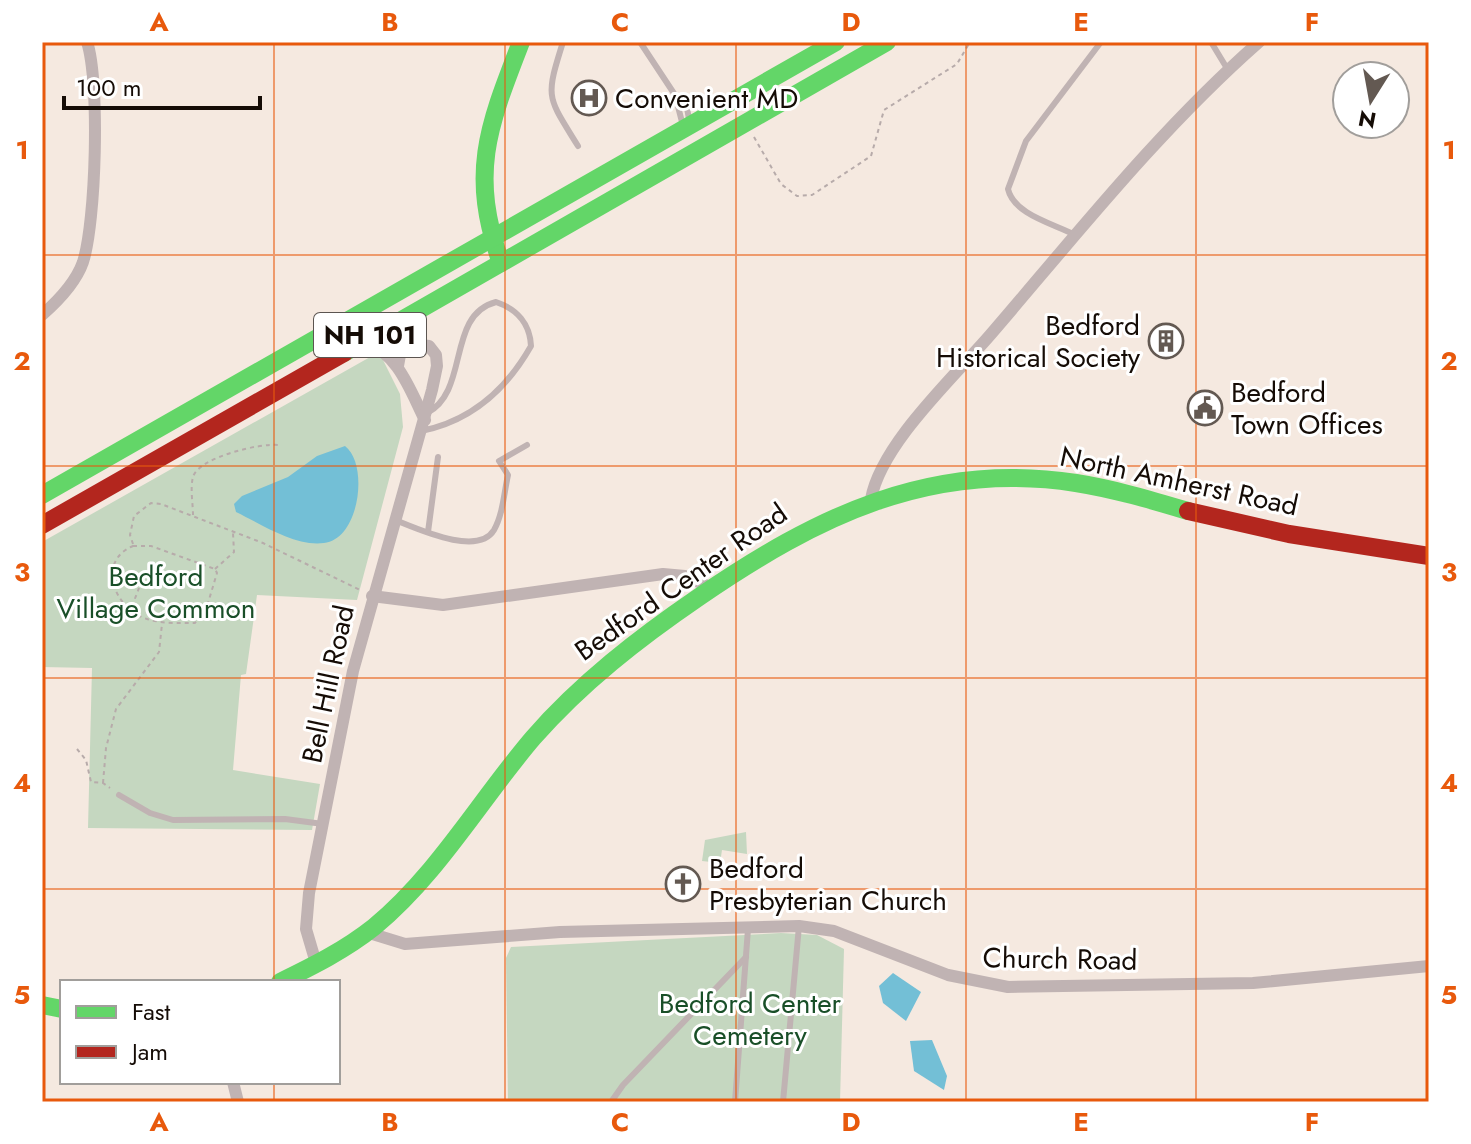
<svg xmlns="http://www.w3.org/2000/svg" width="1471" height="1144" font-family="Jost,sans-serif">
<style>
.green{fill:#c5d7c0}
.water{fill:#73bfd6}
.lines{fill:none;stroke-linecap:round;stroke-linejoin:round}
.path{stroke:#b7abaa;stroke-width:2;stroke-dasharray:4 4;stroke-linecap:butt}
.lane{stroke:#c0b3b3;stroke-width:6}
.street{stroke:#c0b3b3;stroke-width:12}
.fast{stroke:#63d668;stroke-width:18}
.jam{stroke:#b3261e;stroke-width:18}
.grid{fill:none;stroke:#e8590c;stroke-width:2;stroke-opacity:0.55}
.labels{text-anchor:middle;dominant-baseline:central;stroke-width:6;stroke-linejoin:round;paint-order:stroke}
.shield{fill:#fff;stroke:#5b5551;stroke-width:2}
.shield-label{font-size:26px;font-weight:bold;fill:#150c06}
.poi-label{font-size:28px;fill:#150c06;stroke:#fff;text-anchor:start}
.street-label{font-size:28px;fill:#150c06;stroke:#fff}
.park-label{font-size:28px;fill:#194f28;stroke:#fff}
.neatline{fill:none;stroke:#e8590c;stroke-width:3}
.grid-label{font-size:26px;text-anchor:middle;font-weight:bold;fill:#e8590c}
</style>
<rect width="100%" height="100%" fill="#f5e9e0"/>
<g class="green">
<path d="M379 352 400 394 403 427 357 600 257 595 246 674 241 675 233 770 320 784 312 830 88 828 92 668 42 667V542Z"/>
<path d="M746 832 747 854 722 850 720 863 702 861 705 840Z"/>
<path d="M781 933 817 935 844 949 840 1102H508L506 958 511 947Z"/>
</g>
<g class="water">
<path d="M345 446C369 464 360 539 324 543 295 547 261 524 236 512L234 504 242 496 288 477 317 456Z"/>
<path d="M893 973 921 992 906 1021 883 1003 879 986Z"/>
<path d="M932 1040 947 1076 944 1090 914 1071 910 1041Z"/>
</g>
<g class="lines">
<g class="path">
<path d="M754 137 781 184 797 196 812 195 871 156 884 110 957 64 970 42"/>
<path d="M193 515C193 504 190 488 193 477 199 457 260 443 279 445"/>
<path d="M133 544 130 535 134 516 151 503 161 504 263 543 360 590"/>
<path d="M133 546H151L215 569 217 573 208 603 195 623C178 623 160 624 144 618 113 606 97 561 133 546Z"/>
<path d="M215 569 234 552 233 533"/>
<path d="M138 614 134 601 139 588"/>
<path d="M77 749 86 760 91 782 103 783 110 788"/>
<path d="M103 783 106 748 116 709 159 652 162 624"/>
</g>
<g class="lane">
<path d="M563 42C545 99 547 96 578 146"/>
<path d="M640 42 675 95 682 122"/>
<path d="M1211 42 1228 70"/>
<path d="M675 95 687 108 689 119"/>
<path d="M1075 235C1055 224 1014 215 1008 189L1026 141 1101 42"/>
<path d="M421 431C471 421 506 390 531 346 530 324 517 309 496 302 446 315 470 391 427 413"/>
<path d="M395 520C418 529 478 557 494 530 503 514 504 493 508 475L499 461 527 445"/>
<path d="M428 532 438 457"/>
<path d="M119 795 150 813 173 820 285 819 323 824"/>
<path d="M611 1102 623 1085 746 957"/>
<path d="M735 1102 748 929"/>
<path d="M783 1102 799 926"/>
</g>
<g class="street">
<path d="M42 315C58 301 76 282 83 262 96 222 100 81 87 42"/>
<path d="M364 341C399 355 409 388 425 420"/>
<path d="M871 499C881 444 954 377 991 334 1077 234 1160 129 1259 42"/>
<path d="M372 596 443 605 663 574 685 576 712 588"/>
<path d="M366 932 405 944 560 932 799 926 834 931 948 975 1008 987 1253 983 1429 966"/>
<path d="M316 963 306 929 309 893 353 671 432 390 437 366 436 355 429 346 413 344 400 355 398 366"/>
<path d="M233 1082 238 1102"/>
</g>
<g class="fast">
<path d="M501 263C469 173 488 127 521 42"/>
<path d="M344 353 887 42"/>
<path d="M42 495 836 42"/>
<path d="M280 982C313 966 345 950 374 927 438 874 480 800 533 738 581 683 639 638 699 597 816 517 930 460 1076 483 1114 489 1151 500 1188 511"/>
<path d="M42 1005 62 1009"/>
</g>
<g class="jam">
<path d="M1188 511 1289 534 1429 556"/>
<path d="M42 525 344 353"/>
</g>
</g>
<path class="grid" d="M274 42V982M505 42V1102M736 42V1102M966 42V1102M1196 42V1102M42 255H1429M42 466H1429M42 678H1429M42 889H1429M274 1082V1102"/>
<defs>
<g id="hospital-ring" transform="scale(1.8)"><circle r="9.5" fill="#fff" stroke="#635952" stroke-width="1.5"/><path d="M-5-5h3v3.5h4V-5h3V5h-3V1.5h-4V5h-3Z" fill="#635952"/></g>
<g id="building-ring" transform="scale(1.8)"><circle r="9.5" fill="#fff" stroke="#635952" stroke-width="1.5"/><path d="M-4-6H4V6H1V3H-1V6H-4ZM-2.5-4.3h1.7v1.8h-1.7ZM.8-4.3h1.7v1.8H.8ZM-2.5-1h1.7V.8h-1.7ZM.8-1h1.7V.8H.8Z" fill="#635952"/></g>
<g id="civic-ring" transform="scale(1.8)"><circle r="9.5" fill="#fff" stroke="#635952" stroke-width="1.5"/><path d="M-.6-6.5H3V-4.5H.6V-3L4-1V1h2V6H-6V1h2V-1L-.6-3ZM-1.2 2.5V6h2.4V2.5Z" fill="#635952"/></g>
<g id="church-ring" transform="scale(1.8)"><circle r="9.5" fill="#fff" stroke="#635952" stroke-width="1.5"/><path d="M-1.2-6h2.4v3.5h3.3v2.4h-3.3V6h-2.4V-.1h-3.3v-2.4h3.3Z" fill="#635952"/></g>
</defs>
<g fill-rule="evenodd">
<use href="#hospital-ring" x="589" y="98"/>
<use href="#building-ring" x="1166" y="341"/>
<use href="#civic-ring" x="1205" y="408"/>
<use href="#church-ring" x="683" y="884"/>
</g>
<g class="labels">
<rect class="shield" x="314" y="313" width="112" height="44" rx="6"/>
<g class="shield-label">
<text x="370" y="335">NH 101</text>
</g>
<g class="poi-label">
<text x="615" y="98">Convenient MD</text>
<text x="1140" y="325" text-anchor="end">Bedford<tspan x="1140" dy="32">Historical Society</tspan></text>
<text x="1231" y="392">Bedford<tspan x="1231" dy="32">Town Offices</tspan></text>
<text x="709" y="868">Bedford<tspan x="709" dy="32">Presbyterian Church</tspan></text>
</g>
<g class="street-label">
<text transform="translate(1179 481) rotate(12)">North Amherst Road</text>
<text transform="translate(681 582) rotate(-35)">Bedford Center Road</text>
<text transform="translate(328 684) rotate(-78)">Bell Hill Road</text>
<text transform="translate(1060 959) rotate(1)">Church Road</text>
</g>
<g class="park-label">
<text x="156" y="576">Bedford<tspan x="156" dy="32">Village Common</tspan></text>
<text x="750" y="1003">Bedford Center<tspan x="750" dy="32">Cemetery</tspan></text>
</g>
</g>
<rect width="1471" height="1144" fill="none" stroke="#ffffff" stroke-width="88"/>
<rect x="60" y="980" width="280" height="104" fill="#ffffff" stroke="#a19e9b" stroke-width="2"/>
<rect x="76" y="1006" width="40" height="12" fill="#63d668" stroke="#a19e9b" stroke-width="2"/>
<text x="132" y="1020" font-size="24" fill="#150c06">Fast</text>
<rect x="76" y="1046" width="40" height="12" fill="#b3261e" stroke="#a19e9b" stroke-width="2"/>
<text x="132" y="1060" font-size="24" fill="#150c06">Jam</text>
<g transform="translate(1371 100) rotate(191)"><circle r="38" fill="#ffffff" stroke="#a19e9b" stroke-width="2"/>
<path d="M0-6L14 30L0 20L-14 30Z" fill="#635952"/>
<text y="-12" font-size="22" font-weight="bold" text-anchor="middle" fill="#150c06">N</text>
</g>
<path d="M64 96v12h196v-12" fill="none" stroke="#150c06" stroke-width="4"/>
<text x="76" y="96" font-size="24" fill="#150c06" stroke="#ffffff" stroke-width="6" paint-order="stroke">100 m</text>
<rect x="44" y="44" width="1383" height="1056" class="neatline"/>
<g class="grid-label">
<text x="159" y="31">A</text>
<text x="390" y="31">B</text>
<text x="620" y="31">C</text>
<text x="851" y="31">D</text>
<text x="1081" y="31">E</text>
<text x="1312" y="31">F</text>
<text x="22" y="159">1</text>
<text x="1449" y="159">1</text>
<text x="22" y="370">2</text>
<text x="1449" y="370">2</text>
<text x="22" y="581">3</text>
<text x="1449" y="581">3</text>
<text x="22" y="792">4</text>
<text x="1449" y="792">4</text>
<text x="22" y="1004">5</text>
<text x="1449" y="1004">5</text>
<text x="159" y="1131">A</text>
<text x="390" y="1131">B</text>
<text x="620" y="1131">C</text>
<text x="851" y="1131">D</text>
<text x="1081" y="1131">E</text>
<text x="1312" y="1131">F</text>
</g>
</svg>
